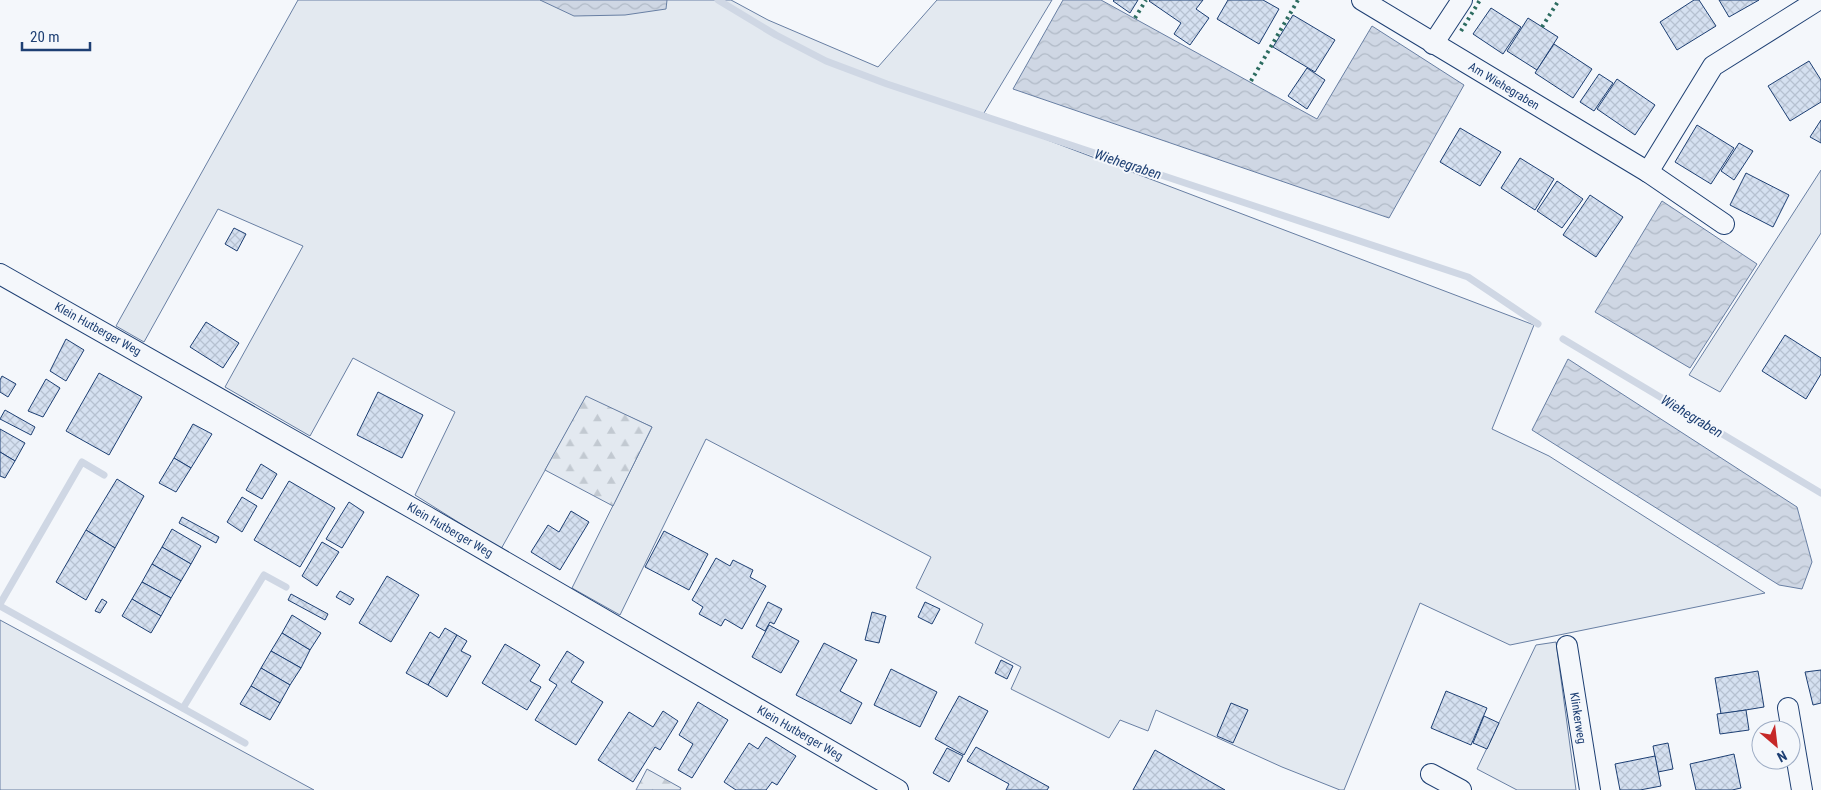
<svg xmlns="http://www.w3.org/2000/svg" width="1821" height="790" font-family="'Roboto Condensed',sans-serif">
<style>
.green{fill:#e3e9f0;stroke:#687fa3}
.forest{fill:url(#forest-firs);stroke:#687fa3}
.water{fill:url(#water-waves);stroke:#687fa3}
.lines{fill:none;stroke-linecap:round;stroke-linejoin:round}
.stream{stroke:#cfd7e4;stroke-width:7}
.building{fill:url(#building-cross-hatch);stroke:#1d3f73}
.minor-casing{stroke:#1d3f73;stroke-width:22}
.minor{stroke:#f4f7fb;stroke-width:20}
.hedge{stroke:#2c6c60;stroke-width:4;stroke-dasharray:2.5 4;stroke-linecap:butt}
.labels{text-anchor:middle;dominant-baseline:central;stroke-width:4;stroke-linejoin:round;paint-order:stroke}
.street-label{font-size:12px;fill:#1d3f73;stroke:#f4f7fb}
.water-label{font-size:14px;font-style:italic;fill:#1d3f73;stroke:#f4f7fb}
</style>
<defs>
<pattern id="forest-firs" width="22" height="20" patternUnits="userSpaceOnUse" patternTransform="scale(1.25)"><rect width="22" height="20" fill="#e3e9f0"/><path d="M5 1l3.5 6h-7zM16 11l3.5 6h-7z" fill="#c2c9d1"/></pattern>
<pattern id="water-waves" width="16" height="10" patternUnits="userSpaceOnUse" patternTransform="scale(1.25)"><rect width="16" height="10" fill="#cfd7e4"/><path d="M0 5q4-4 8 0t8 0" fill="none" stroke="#b1bac7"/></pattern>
<pattern id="building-cross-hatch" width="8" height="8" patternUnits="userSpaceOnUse" patternTransform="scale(1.25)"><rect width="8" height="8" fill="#d5e0f0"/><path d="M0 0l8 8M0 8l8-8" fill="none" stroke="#b6c1d1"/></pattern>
</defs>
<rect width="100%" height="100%" fill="#f4f7fb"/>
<g class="green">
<path d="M298 0H731L768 20 878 67 937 0H1052L984 113 1024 131 1534 325 1492 429 1549 456 1765 593 1510 645 1420 603 1344 790H1340L1282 767 1156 710 1148 731 1120 720 1109 738 1011 689 1021 667 975 643 983 624 916 588 931 557 706 439 620 615 572 588 652 427 586 397 501 549 415 495 455 412 353 358 310 436 225 387 303 246 218 209 144 342 116 326Z"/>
<path d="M1821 170V233L1720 392 1689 375Z"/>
<path d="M0 620 314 790H0Z"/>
<path d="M1556 642 1576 790H1517L1477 769 1536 645Z"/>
</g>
<g class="forest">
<path d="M586 396 652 427 613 506 545 470Z"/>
<path d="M647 769 681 788 680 790H636Z"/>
</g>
<g class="water">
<path d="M540 0H667L666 9 625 15 574 16Z"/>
<path d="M1063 0H1101L1317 119 1372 26 1464 85 1389 218 1013 89Z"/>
<path d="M1662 201 1757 264 1690 368 1595 312Z"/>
<path d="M1568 359 1797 507 1812 562 1802 589 1779 585 1532 430Z"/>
</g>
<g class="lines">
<g class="stream">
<path d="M718 0 776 35 826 61 887 84 1468 277 1538 324"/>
<path d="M1563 339 1821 493"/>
<path d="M0 604 82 462 104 475"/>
<path d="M0 606 245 743"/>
<path d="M183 708 264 575 286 587"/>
</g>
</g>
<g class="building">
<path d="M1114 0H1138L1130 13 1113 1Z"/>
<path d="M1150 0H1203L1196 9 1209 18 1190 45 1174 34 1181 23 1149 1Z"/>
<path d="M1228 0H1263L1279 9 1259 44 1217 19Z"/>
<path d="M1694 0H1699L1716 26 1677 50 1660 22Z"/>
<path d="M1719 0H1759L1729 17Z"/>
<path d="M1491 8 1521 27 1503 54 1473 34Z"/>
<path d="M1293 15 1335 40 1315 72 1273 47Z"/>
<path d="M1528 18 1558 37 1537 70 1507 51Z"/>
<path d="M1554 44 1592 69 1573 98 1535 73Z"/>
<path d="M1809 61 1821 80V102L1790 121 1768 86Z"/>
<path d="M1307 68 1325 80 1307 109 1288 96Z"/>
<path d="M1599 74 1613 83 1594 111 1580 102Z"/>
<path d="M1617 79 1655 105 1635 135 1597 109Z"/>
<path d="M1821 120V143L1810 137Z"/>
<path d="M1697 125 1734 148 1711 184 1675 162Z"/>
<path d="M1460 128 1501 152 1480 186 1440 162Z"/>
<path d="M1739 143 1753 151 1734 180 1721 171Z"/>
<path d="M1520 158 1554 179 1535 210 1501 188Z"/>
<path d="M1746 173 1789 195 1773 227 1730 205Z"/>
<path d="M1557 181 1583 199 1562 228 1537 211Z"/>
<path d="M1590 195 1623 217 1596 257 1563 235Z"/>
<path d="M234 228 246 234 237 251 225 244Z"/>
<path d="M206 322 239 343 223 368 190 347Z"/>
<path d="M1785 335 1821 358V374L1806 399 1762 371Z"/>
<path d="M66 339 84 350 66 381 50 371Z"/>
<path d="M99 373 142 397 109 455 66 431Z"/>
<path d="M2 376 16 384 8 397 0 392V380Z"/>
<path d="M46 379 60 388 43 417 28 411Z"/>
<path d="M378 392 423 415 402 458 357 435Z"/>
<path d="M5 410 35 427 31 435 0 419Z"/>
<path d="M193 424 212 434 191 468 174 458Z"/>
<path d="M0 429 25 443 15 461 0 452Z"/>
<path d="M0 452 15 461 5 478 0 476Z"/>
<path d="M174 458 191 468 176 492 159 483Z"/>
<path d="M261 464 277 474 262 499 246 490Z"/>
<path d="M117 479 144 496 115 548 86 530Z"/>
<path d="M289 481 335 508 300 567 254 540Z"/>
<path d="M242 497 257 506 242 532 227 522Z"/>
<path d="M349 502 364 512 342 548 326 539Z"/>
<path d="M571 511 589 522 560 570 531 552 548 525 559 532Z"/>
<path d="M182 517 219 537 216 543 179 523Z"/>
<path d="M172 529 201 546 191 564 162 547Z"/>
<path d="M86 530 115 548 86 600 56 582Z"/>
<path d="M664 531 708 554 689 590 645 567Z"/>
<path d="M322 542 339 552 317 586 302 576Z"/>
<path d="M162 547 191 564 181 581 152 564Z"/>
<path d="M716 558 730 566 733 560 753 570 750 577 766 586 742 629 725 619 721 626 699 614 703 607 692 600Z"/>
<path d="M152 564 181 581 171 598 142 582Z"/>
<path d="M387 576 419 595 391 642 359 623Z"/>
<path d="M142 582 171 598 161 616 132 599Z"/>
<path d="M340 591 354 599 350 605 336 597Z"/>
<path d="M291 594 328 614 325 620 288 600Z"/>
<path d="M102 599 107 602 100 613 95 611Z"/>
<path d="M132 599 161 616 151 633 122 616Z"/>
<path d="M768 602 782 609 774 624 770 622 765 631 756 626Z"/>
<path d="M925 602 940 609 932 624 918 617Z"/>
<path d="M872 612 886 616 879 643 865 640Z"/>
<path d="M292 615 321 633 310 650 282 633Z"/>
<path d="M769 625 799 641 781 673 752 657Z"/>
<path d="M445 628 457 635 428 685 406 673 430 632 439 638Z"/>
<path d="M282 633 310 650 301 668 271 651Z"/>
<path d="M457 635 467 641 461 651 471 656 447 697 428 685Z"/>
<path d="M824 643 857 660 840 691 862 703 851 724 796 695Z"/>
<path d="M505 644 540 665 530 681 541 687 527 710 482 683Z"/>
<path d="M271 651 301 668 290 685 261 668Z"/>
<path d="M567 651 584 662 571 682 603 702 576 745 535 720 557 685 549 680Z"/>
<path d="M1001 660 1013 666 1007 679 995 673Z"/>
<path d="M261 668 290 685 280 703 251 686Z"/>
<path d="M891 669 937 692 920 727 874 705Z"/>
<path d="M1821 670V703L1813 705 1805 672Z"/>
<path d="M1758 671 1764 707 1721 714 1715 678Z"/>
<path d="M251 686 280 703 270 720 240 704Z"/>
<path d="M1446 691 1487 708 1471 745 1431 728Z"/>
<path d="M959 696 988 711 964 755 935 739Z"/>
<path d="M698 702 728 720 692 778 678 770 693 744 679 735Z"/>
<path d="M1231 703 1248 710 1233 743 1217 736Z"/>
<path d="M1746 710 1749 730 1720 734 1717 714Z"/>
<path d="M663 711 678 721 660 750 655 747 633 782 598 760 629 712 653 727Z"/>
<path d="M1484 716 1499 723 1487 749 1473 743Z"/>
<path d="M766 737 796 756 777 785 772 782 766 790H736L724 782 749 743 758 749Z"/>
<path d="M1668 743 1673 769 1658 772 1653 746Z"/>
<path d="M976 747 1049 787 1047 790H1006L1009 784 967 761Z"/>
<path d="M947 748 963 756 949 782 933 773Z"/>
<path d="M1155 750 1225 790H1133Z"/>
<path d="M1734 754 1741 788 1732 790H1696L1690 764Z"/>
<path d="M1655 756 1661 786 1640 790H1620L1615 764Z"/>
</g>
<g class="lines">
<g class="minor-casing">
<g id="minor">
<path d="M1362 0 1648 172 1724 224"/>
<path d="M1433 44 1462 0"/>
<path d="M1648 172 1713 66 1818 0"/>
<path d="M0 274 426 516 898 790"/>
<path d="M1567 646 1590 790"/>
<path d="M1788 708 1802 790"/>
<path d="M1431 774 1461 790"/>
</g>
</g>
<use href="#minor" class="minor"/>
<g class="hedge">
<path d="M1135 18 1146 0"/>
<path d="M1542 27 1559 0"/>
<path d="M1461 31 1480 0"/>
<path d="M1251 81 1298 0"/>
</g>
</g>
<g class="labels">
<g class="street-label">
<text transform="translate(1504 86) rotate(31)">Am Wiehegraben</text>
<text transform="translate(98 329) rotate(29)">Klein Hutberger Weg</text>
<text transform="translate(450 530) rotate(30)">Klein Hutberger Weg</text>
<text transform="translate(1578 718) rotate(81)">Klinkerweg</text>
<text transform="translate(800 733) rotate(30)">Klein Hutberger Weg</text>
</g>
<g class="water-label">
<text transform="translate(1128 164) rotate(18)">Wiehegraben</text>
<text transform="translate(1692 416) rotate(31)">Wiehegraben</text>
</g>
</g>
<g transform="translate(1776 745) rotate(152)"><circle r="24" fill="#f4f7fb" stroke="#9eadc5"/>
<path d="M0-4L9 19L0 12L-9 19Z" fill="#c62828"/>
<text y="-8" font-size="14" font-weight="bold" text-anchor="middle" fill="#1d3f73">N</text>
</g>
<path d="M22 42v8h68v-8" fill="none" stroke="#1d3f73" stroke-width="2.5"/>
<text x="30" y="42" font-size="15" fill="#1d3f73" stroke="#f4f7fb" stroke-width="4" paint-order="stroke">20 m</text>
</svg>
